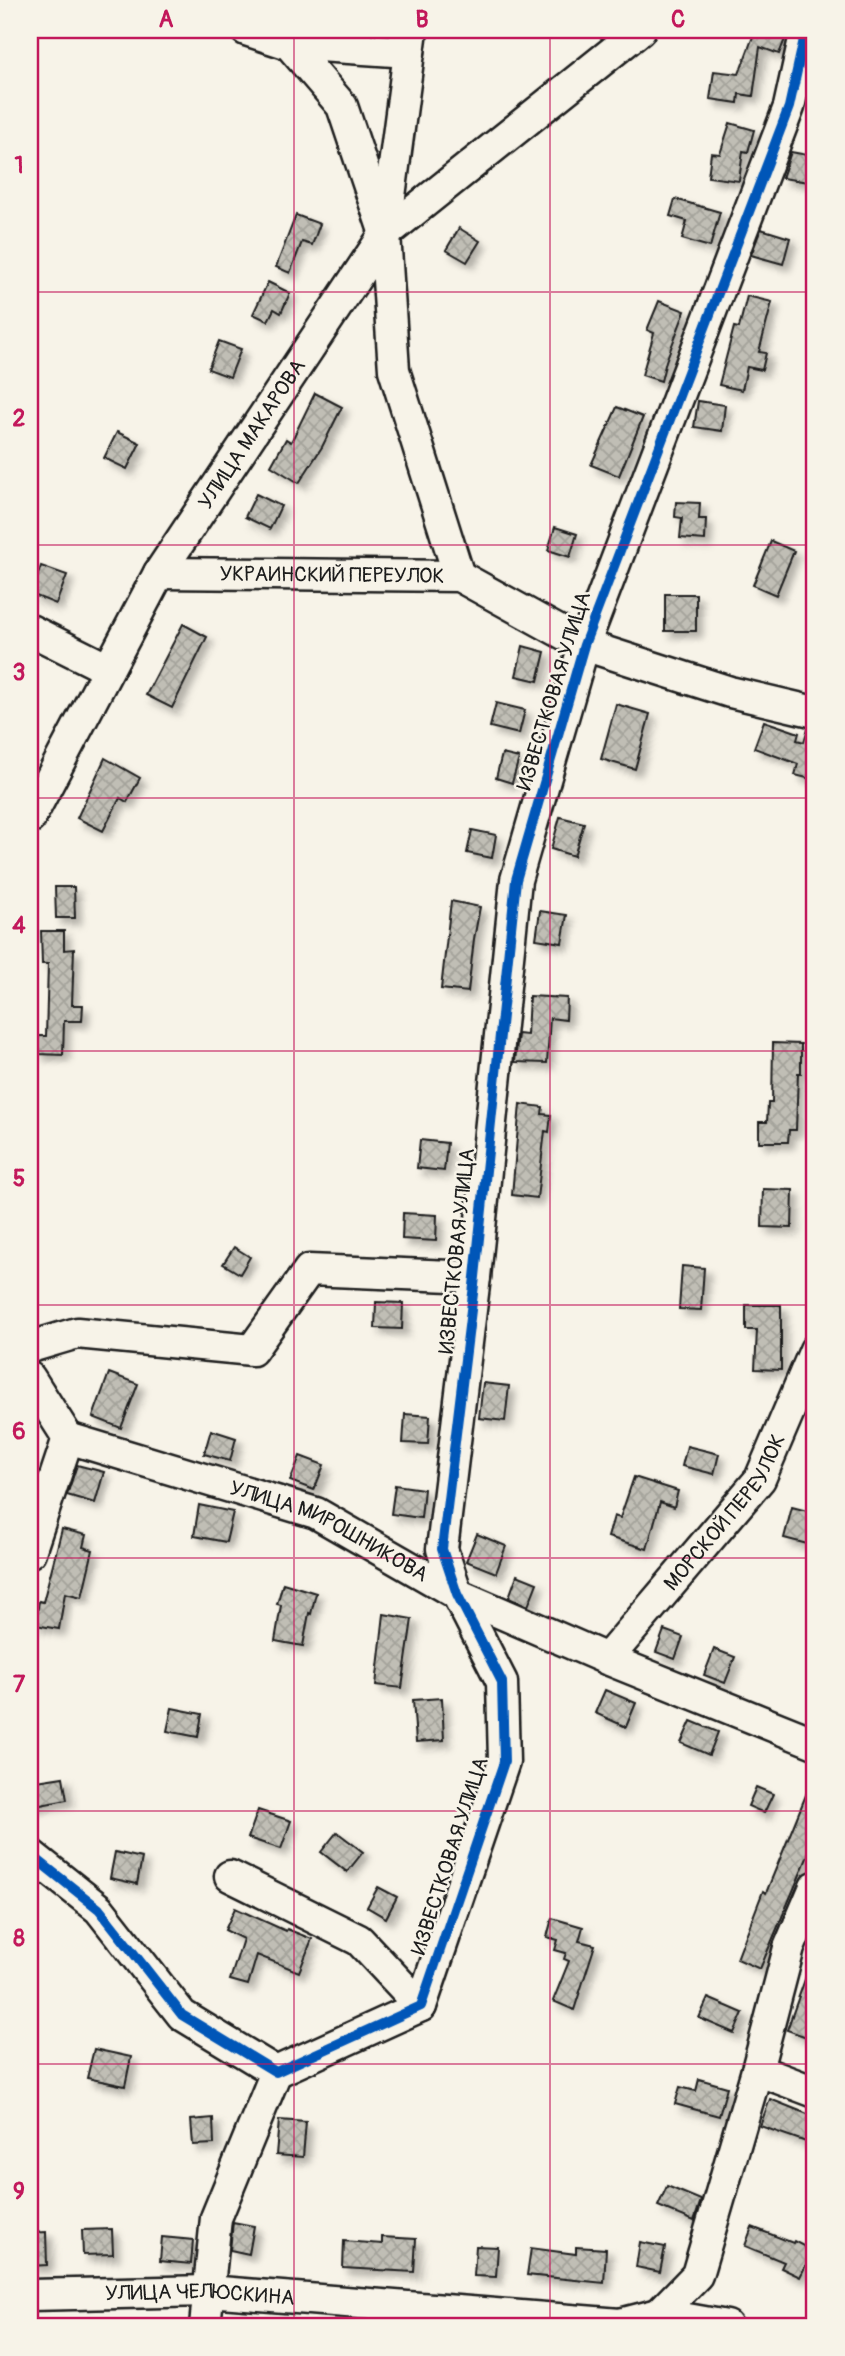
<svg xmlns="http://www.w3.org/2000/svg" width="845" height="2356" font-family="Pangolin,sans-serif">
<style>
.building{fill:url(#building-cross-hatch);stroke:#1c1c1c;stroke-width:2;filter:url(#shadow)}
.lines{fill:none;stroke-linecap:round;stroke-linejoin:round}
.minor-casing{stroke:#1c1c1c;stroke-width:35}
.minor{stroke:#f7f3e8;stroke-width:30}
.cycleway-casing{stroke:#f7f3e8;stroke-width:15}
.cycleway{stroke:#0057b8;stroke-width:10}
.grid{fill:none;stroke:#c2185b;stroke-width:2;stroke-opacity:0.55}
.labels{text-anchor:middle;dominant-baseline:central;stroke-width:5;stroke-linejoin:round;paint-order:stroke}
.street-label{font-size:21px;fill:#1c1c1c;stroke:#f7f3e8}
.neatline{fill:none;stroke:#c2185b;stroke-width:2.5}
.grid-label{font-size:23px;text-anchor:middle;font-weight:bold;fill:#c2185b}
</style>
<defs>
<pattern id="building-cross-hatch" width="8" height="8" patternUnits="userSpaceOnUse" patternTransform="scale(1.75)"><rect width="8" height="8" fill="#c0beb5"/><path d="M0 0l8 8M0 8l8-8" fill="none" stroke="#a4a39b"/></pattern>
<filter id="shadow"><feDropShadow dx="6" dy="6" stdDeviation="3.5" flood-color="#0004"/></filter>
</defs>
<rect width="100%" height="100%" fill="#f7f3e8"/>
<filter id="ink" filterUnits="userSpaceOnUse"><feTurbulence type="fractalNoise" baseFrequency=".0143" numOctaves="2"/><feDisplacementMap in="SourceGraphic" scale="14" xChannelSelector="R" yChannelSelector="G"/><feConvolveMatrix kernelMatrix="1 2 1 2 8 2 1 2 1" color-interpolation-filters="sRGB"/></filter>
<g filter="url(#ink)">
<g class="building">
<path d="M760 30H776L787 34 779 54 760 47 753 96 739 94 738 103 710 99 714 71 739 74 755 31 759 32Z"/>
<path d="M730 123 754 130 748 152 743 151 739 181 708 177 711 153 720 154Z"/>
<path d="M791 152 813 156 809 182 782 178Z"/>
<path d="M675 199 720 212 710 247 682 239 687 221 670 216Z"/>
<path d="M296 215 320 224 312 245 302 242 290 273 276 267Z"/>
<path d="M459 228 480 241 467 262 446 250Z"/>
<path d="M761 229 790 238 783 264 751 255Z"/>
<path d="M268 282 290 293 281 313 274 309 268 321 253 314Z"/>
<path d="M747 296 772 302 759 352 766 353 762 370 747 367 742 390 719 385 734 327 739 328Z"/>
<path d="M659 301 685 311 666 361 661 381 642 375 654 333 647 330Z"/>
<path d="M219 341 241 349 230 377 208 369Z"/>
<path d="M315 393 342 407 322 447 299 483 271 466 286 439 291 442Z"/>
<path d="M698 401 725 405 722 431 694 427Z"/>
<path d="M617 407 643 417 619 476 591 465Z"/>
<path d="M117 432 140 443 127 469 104 458Z"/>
<path d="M256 494 281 506 270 529 245 517Z"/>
<path d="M676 502 700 503 699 519H706L705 540 680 538 682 518 675 517Z"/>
<path d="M555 527 577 534 570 557 548 550Z"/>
<path d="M771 541 794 551 776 595 753 585Z"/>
<path d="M41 566 67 575 56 604 31 594Z"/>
<rect x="665" y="594" width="31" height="37"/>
<path d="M183 624 207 637 172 708 146 695Z"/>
<path d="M523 646 545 652 538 681 516 676Z"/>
<path d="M496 703 525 710 519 734 490 727Z"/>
<path d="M616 704 650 714 635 769 601 759Z"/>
<path d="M764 721 799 733 797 740 804 742 808 728 815 729V780L795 775 798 764 754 748Z"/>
<path d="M502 754 519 758 512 783 496 778Z"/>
<path d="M105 758 140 778 127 802 120 798 103 831 77 818Z"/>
<path d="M560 817 584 823 574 856 551 849Z"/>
<path d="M472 830 496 835 492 858 467 853Z"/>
<path d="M55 887H74L75 918H56Z"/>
<path d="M451 901 480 907 474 939 468 992 441 989Z"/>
<path d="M540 911 567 915 562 943 536 939Z"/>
<path d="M41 931H64V950L74 949 72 1005H83L82 1021H64L63 1055 38 1054V1036H46L48 964H42Z"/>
<path d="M529 996 567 998 566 1020 550 1018 547 1063 515 1062 518 1034 527 1035Z"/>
<path d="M773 1043 801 1044V1073H798L796 1130H789L788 1142H759V1122H767L768 1103H772Z"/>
<path d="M520 1104 543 1107 542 1114 551 1115 549 1132 545 1131 537 1198 512 1195Z"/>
<path d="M420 1140 447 1143 444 1171 417 1168Z"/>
<path d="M763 1189 793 1190 792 1228 762 1227Z"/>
<path d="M403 1213 437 1215 436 1241 402 1239Z"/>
<path d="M234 1247 250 1257 240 1274 223 1264Z"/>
<path d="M682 1266 704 1268 701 1310 679 1309Z"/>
<path d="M376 1302 403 1303 402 1329 375 1328Z"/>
<path d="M746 1305H781V1370L755 1369 757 1330H746Z"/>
<path d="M109 1373 138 1384 121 1428 93 1417Z"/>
<path d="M483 1383 509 1386 505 1421 479 1418Z"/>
<path d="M405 1414 430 1416 428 1444 403 1443Z"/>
<path d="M211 1430 236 1438 230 1461 204 1454Z"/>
<path d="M687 1446 719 1454 714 1474 682 1466Z"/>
<path d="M300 1456 324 1465 314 1490 290 1481Z"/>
<path d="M77 1465 104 1472 95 1503 67 1495Z"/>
<path d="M634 1477 678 1491 674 1507 660 1502 647 1549 608 1537 614 1516 620 1518Z"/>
<path d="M395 1485 424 1489 421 1518 391 1514Z"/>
<path d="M199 1505 233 1512 226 1542 194 1536Z"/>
<path d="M792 1507 815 1513V1546L784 1538Z"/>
<path d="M62 1529 86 1535 83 1547 93 1550 82 1597 65 1593 59 1629 35 1625 39 1601 43 1602Z"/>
<path d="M477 1534 506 1546 496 1573 466 1561Z"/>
<path d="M517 1575 537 1583 528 1606 509 1597Z"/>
<path d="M283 1583 316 1593 311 1614 309 1613 303 1646 275 1641 281 1605 277 1604Z"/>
<path d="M384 1614 412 1619 402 1688 376 1685Z"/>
<path d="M664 1630 683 1637 675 1659 656 1652Z"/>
<path d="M714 1649 735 1657 725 1683 704 1675Z"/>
<path d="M605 1690 636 1703 626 1727 595 1713Z"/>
<path d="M442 1698 444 1740 416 1742 413 1700Z"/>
<path d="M172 1708 202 1714 198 1737 167 1731Z"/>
<path d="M691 1721 718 1732 709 1755 681 1743Z"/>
<path d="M815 1773V1839L760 1969 737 1959 763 1891 766 1893Z"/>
<path d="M63 1777 67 1800 30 1807V1782Z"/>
<path d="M756 1787 773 1794 764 1813 748 1806Z"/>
<path d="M258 1810 291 1821 281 1849 248 1838Z"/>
<path d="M337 1832 363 1852 347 1872 321 1852Z"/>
<path d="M115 1852 142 1858 137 1884 110 1878Z"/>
<path d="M378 1887 397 1897 386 1918 367 1907Z"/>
<path d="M235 1908 286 1931 287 1929 312 1939 299 1972 257 1955 248 1985 230 1980 243 1939 225 1930Z"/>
<path d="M552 1918 583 1927 579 1941 595 1945 574 2010 553 2001 569 1961 564 1959 566 1953 555 1950 558 1940 547 1937Z"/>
<path d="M813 1957 815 1958V2040L787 2030Z"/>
<path d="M708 1998 743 2013 734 2033 699 2018Z"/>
<path d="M94 2049 131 2057 125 2086 87 2078Z"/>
<path d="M699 2079 727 2087 719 2116 675 2104 680 2087 696 2091Z"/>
<path d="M770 2099 815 2117V2145L760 2126Z"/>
<path d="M213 2118 214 2144 193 2145 191 2120Z"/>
<path d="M279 2120 306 2122 303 2157 276 2155Z"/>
<path d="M667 2186 701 2200 694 2221 658 2206Z"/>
<path d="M233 2222 254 2226 249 2254 230 2250Z"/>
<path d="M752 2227 793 2243 794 2241 813 2251 800 2277 781 2268 784 2262 745 2246Z"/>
<path d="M112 2229 113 2254 83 2255 82 2230Z"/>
<path d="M46 2232 47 2265 30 2266V2233Z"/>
<path d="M162 2237 193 2240 191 2264 160 2261Z"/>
<path d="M382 2237 416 2239 414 2272 343 2268 344 2241 382 2244Z"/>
<path d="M640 2242 665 2247 660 2272 636 2267Z"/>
<path d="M476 2246 498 2247 496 2277 474 2276Z"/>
<path d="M576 2247 606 2249 604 2283 527 2275 531 2248 576 2254Z"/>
</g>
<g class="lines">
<g class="minor-casing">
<g id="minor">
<path d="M246 30 289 44 409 52"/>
<path d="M289 44 342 106 385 234 394 370 459 576"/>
<path d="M385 234 640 30"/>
<path id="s1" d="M159 573 459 576 584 645 730 692 815 712"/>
<path d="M30 630 108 669"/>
<path id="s2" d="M30 818 159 573 385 234 412 30"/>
<path d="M30 1347 77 1333 252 1350 309 1270 475 1277"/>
<path d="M30 1378 68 1438"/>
<path id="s3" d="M68 1438 316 1513 457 1594 607 1659 815 1743"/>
<path d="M30 1552 68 1438"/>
<path id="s4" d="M607 1659 760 1479 815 1350"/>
<path d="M30 1854 99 1909 182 2015 276 2072 421 2006 504 1762 502 1682 457 1594 442 1549 475 1277 516 880 584 645 789 107 806 30"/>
<path d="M230 1876 359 1940 421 2006"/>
<path d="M757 2070 815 2092"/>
<path id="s5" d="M30 2295 208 2291 620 2324 659 2314 727 2326"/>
<path d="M205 2326 216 2218 276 2072"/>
<path d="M656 2326 659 2314 697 2275 757 2070 789 1948 815 1887"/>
</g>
</g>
<use href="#minor" class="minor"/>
<g class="cycleway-casing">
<path id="cycleway" d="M30 1854 99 1909 182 2015 276 2072 421 2006 504 1762 502 1682 457 1594 442 1549 475 1277 516 880 584 645 789 107 806 30"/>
</g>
<use href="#cycleway" class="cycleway"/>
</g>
</g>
<path class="grid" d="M294 30V2326M550 30V2326M30 292H815M30 545H815M30 798H815M30 1051H815M30 1305H815M30 1558H815M30 1811H815M30 2064H815"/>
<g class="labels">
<g class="street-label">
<text stroke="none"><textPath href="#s2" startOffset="444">УЛИЦА МАКАРОВА</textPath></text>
<text stroke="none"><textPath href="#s1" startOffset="173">УКРАИНСКИЙ ПЕРЕУЛОК</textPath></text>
<text transform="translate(554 691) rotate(-73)">ИЗВЕСТКОВАЯ УЛИЦА</text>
<text transform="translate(457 1251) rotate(-84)">ИЗВЕСТКОВАЯ УЛИЦА</text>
<text stroke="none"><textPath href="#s4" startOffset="189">МОРСКОЙ ПЕРЕУЛОК</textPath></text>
<text stroke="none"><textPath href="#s3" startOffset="278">УЛИЦА МИРОШНИКОВА</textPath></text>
<text transform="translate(450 1856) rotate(-72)">ИЗВЕСТКОВАЯ УЛИЦА</text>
<text stroke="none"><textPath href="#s5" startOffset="170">УЛИЦА ЧЕЛЮСКИНА</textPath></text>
</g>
</g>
<rect width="845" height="2356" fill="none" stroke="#f7f3e8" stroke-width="77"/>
<rect x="38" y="38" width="768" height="2280" class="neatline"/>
<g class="grid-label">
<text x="166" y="27">A</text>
<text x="422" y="27">B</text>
<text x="678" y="27">C</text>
<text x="19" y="173">1</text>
<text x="19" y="426">2</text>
<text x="19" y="680">3</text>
<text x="19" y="933">4</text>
<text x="19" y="1186">5</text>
<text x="19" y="1439">6</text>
<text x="19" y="1692">7</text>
<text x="19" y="1946">8</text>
<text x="19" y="2199">9</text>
</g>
</svg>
